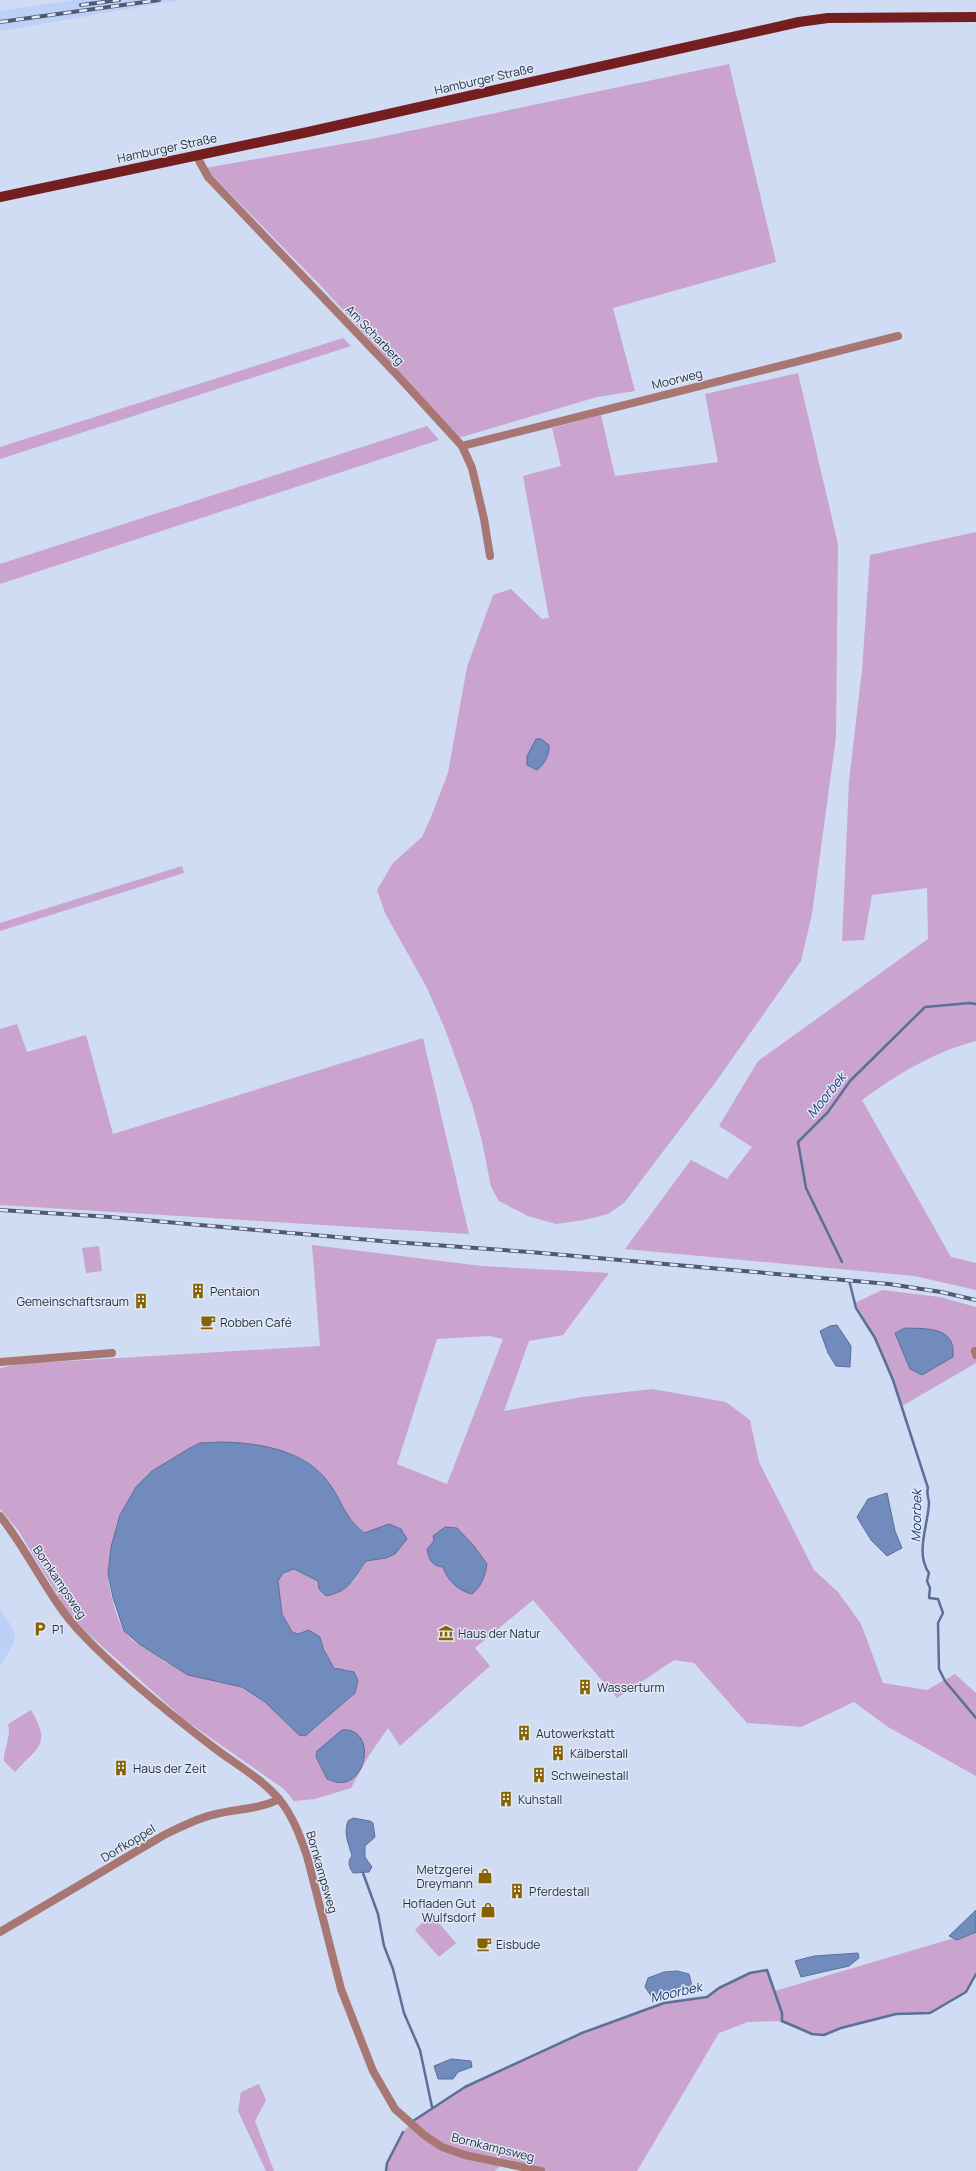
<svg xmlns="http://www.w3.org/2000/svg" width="976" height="2171" font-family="Manrope,sans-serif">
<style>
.built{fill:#bcd0f8}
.green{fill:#caa3ce;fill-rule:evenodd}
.water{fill:#728bbd;stroke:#5b6f99}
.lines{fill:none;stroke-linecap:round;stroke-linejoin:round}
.stream{stroke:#5b6f99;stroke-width:2.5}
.minor{stroke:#a97773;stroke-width:8}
.primary{stroke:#741e20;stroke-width:10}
.rail-casing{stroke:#4f5a72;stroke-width:4}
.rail{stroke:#e2e9f5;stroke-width:2.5;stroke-dasharray:8;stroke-linecap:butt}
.labels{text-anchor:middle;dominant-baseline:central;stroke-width:3;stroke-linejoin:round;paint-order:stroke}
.street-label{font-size:12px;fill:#242f46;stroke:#e2e9f5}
.poi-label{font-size:12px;fill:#242f46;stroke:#e2e9f5;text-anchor:start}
.water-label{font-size:13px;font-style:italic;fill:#1c3875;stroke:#e2e9f5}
</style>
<rect width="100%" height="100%" fill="#cfdcf4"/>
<g class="built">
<path d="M75 0H181L0 31V11Z"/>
<path d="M0 1608 15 1632 14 1643 0 1666Z"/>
</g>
<g class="green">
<path d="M729 64 776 262 613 308 635 391 597 397 458 438 323 288 205 168 371 139Z"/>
<path d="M343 338 351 346 0 459V447Z"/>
<path d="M798 373 838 544 836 737 812 914 801 961 715 1083 624 1203 608 1214 584 1220 556 1224 528 1216 499 1201 491 1187 482 1141 472 1104 445 1029 426 986 385 913 377 890 393 863 422 837 431 817 448 773 467 667 493 595 511 589 542 619 549 618 523 476 561 466 552 428 601 415 615 476 718 462 705 394Z"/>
<path d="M427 426 439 440 0 584V564Z"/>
<path d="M976 532V1041C933 1052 898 1074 862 1100L951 1257 976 1263V1290L914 1276 625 1249 691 1160 727 1179 752 1147 719 1126 758 1061 928 939 927 888 872 895 864 940 842 941 849 781 862 670 870 555Z"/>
<path d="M182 866 184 873 0 931V923Z"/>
<path d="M17 1024 27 1052 86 1035 113 1134 423 1038 469 1234 0 1205V1029Z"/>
<path d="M312 1245 482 1266 609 1273 563 1335 529 1341 504 1411 582 1397 652 1389 726 1402 750 1420 759 1462 814 1570 838 1592 861 1624 883 1683 927 1690 955 1674 976 1693V1776L888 1727 854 1702 801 1727 747 1723 694 1663 674 1660 617 1698 533 1600 475 1648 490 1666 400 1746 388 1728 368 1757 351 1788 315 1799 294 1801 284 1789 185 1720 85 1631 64 1606 18 1530 0 1509V1368L19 1364 320 1346ZM490 1336 503 1339 447 1484 397 1464 437 1339ZM244 1443 288 1453 300 1458 316 1470 342 1504 352 1523 364 1533 389 1524 386 1558 366 1561 353 1582 319 1589 318 1581 294 1569 283 1573 278 1581 282 1614 292 1632 298 1634 310 1630 320 1637C327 1651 328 1673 349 1670L299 1735 265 1702 242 1687 165 1662C154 1651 133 1645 124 1631 116 1618 109 1590 108 1575 108 1566 110 1556 111 1547ZM457 1528 465 1538 427 1549 434 1541ZM365 1753 356 1776 327 1779 316 1758Z"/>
<path d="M99 1246 102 1271 86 1273 82 1248Z"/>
<path d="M882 1290 940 1297 976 1307V1363L902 1406 875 1338 855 1303ZM910 1328C931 1334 956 1326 952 1357L922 1375 910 1369Z"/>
<path d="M31 1710C52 1746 38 1746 15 1772L4 1761C3 1749 12 1736 8 1724Z"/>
<path d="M431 1914 456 1943 439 1957 415 1930Z"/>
<path d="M976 1920V1974L966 1992 930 2013 896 2014 841 2028 824 2035 812 2034 778 2021 748 2022 719 2033 637 2171H541L503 2163 495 2171H386L387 2163 403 2132 413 2121 465 2087 606 2024 664 2003 707 1997 719 1988 750 1973 767 1970 775 1991 968 1934Z"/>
<path d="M259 2084 266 2100 255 2121 274 2171H266L238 2111 241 2092Z"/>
</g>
<g class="water">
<path d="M536 739H541L549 745C550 754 544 765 537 770L527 765V756Z"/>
<path d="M837 1325 851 1346 850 1367 836 1366 828 1353 820 1331 830 1326Z"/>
<path d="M905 1328C927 1329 956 1326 953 1357L922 1375 910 1369 895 1333Z"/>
<path d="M221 1442C261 1443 307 1450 331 1486 343 1504 346 1519 364 1533L389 1524 401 1529 407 1539 395 1554 386 1558 366 1561C353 1579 350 1591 326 1596L319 1589 318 1581 294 1569 283 1573 278 1581 282 1614 292 1632 298 1634 309 1630 320 1637 324 1650 334 1668 354 1672 358 1681 355 1693 305 1736 299 1735 265 1702 242 1687 188 1675 139 1644 124 1631 113 1598 108 1574 111 1547 120 1515 136 1487 152 1471 190 1448 200 1443Z"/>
<path d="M887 1493 895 1531 902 1548 887 1556 871 1540 857 1517 868 1499Z"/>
<path d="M445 1527 457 1528 474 1546 487 1564C485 1576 482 1586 472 1594 458 1591 447 1580 443 1567 432 1566 429 1560 427 1549L434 1541 433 1536Z"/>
<path d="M342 1730C373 1727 370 1776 345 1782 339 1784 333 1781 327 1779L316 1757 317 1751Z"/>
<path d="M353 1818 370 1821 373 1823 375 1837 365 1846V1857L372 1867 369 1872 353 1873C349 1867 347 1862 352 1856 349 1844 343 1834 348 1821Z"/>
<path d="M976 1910V1932L957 1940 949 1936Z"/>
<path d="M858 1953 859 1958 849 1966 801 1977 795 1961 814 1956Z"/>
<path d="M677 1971 689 1974 692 1986 652 1997 645 1987 648 1978 664 1972Z"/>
<path d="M451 2059 471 2061 472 2067 458 2072 453 2079H438L434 2066Z"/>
</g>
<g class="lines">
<g class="stream">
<path d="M842 1262 806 1188 798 1142 828 1112 850 1081 925 1007 970 1003 976 1004"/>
<path d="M849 1280 856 1308 875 1338 893 1380 928 1488C926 1494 929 1498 929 1503 928 1526 915 1553 929 1573L927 1581 930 1588 929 1598 938 1599 943 1613 938 1623 939 1669 945 1681 976 1718"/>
<path d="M363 1873 378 1914 384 1946 393 1969 404 2013 420 2050 432 2107"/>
<path d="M413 2121 465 2087 582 2033 664 2003 707 1997 719 1988 750 1973 767 1970 782 2013V2021L812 2034 824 2035 841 2028 896 2014 930 2013 966 1992 976 1974"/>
<path d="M386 2171 387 2163 403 2132"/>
</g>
<g class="minor">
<path d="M196 155 208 177 398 376 462 446 472 468 484 519 490 556"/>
<path d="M462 446 898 336"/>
<path d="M975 1351 976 1355"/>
<path d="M0 1362 112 1353"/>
<path d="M0 1516C30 1553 49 1600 83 1635 120 1674 170 1714 213 1747 235 1764 261 1778 279 1799 293 1816 300 1836 307 1856L341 1989 373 2071 395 2109 424 2135 442 2147 465 2155 541 2171"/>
<path d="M0 1932 164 1835C181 1827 197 1818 216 1814 236 1809 261 1809 279 1799"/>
</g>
<path class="primary" d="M0 197 308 132 799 22 828 18 976 17"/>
<g class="rail-casing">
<g id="rail">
<path d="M81 5 119 0"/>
<path d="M0 22 159 0"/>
<path d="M0 1210 110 1217 393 1242 530 1252 889 1284 941 1292 976 1300"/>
</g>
</g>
<use href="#rail" class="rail"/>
</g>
<defs>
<g id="building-bare" transform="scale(1.2)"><path d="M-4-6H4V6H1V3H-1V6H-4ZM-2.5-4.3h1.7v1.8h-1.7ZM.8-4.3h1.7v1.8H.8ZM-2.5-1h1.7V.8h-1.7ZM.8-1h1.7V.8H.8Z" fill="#876300" stroke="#e2e9f5" stroke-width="2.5" paint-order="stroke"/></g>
<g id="cafe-bare" transform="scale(1.2)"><path d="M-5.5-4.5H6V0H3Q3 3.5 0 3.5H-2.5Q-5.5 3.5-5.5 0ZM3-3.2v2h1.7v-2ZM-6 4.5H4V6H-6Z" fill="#876300" stroke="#e2e9f5" stroke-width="2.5" paint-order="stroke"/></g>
<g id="parking-bare" transform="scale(1.2)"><path d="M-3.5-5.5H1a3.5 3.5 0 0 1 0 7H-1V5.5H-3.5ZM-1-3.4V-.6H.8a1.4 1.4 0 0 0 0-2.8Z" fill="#876300" stroke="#e2e9f5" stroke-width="2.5" paint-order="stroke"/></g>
<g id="museum-bare" transform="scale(1.2)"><path d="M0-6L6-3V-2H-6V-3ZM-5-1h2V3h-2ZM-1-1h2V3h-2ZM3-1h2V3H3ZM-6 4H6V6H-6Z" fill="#876300" stroke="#e2e9f5" stroke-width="2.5" paint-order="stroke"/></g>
<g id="shop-bare" transform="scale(1.2)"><path d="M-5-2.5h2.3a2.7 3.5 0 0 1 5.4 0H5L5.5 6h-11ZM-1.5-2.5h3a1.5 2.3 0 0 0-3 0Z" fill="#876300" stroke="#e2e9f5" stroke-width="2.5" paint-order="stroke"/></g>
</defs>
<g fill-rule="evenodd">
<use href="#building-bare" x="198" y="1291"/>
<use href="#building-bare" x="141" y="1301"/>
<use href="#cafe-bare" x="208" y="1322"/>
<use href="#parking-bare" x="40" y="1629"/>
<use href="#museum-bare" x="446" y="1633"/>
<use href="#building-bare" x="585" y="1687"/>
<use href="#building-bare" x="524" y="1733"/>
<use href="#building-bare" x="558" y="1753"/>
<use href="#building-bare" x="121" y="1768"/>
<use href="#building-bare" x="539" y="1775"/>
<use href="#building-bare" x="506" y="1799"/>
<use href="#shop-bare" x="485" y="1876"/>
<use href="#building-bare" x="517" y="1891"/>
<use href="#shop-bare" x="488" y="1910"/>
<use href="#cafe-bare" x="484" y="1944"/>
</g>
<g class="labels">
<g class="street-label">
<text transform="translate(484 79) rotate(-13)">Hamburger Straße</text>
<text transform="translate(167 148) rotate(-12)">Hamburger Straße</text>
<text transform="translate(375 335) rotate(46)">Am Scharberg</text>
<text transform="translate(677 379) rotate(-14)">Moorweg</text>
<text transform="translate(60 1582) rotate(56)">Bornkampsweg</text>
<text transform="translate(128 1843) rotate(-31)">Dorfkoppel</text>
<text transform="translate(322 1872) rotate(74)">Bornkampsweg</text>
<text transform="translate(493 2147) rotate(14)">Bornkampsweg</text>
</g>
<g class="poi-label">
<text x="210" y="1291">Pentaion</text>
<text x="129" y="1301" text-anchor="end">Gemeinschaftsraum</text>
<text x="220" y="1322">Robben Café</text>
<text x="52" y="1629">P1</text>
<text x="458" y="1633">Haus der Natur</text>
<text x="597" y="1687">Wasserturm</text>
<text x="536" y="1733">Autowerkstatt</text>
<text x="570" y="1753">Kälberstall</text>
<text x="133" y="1768">Haus der Zeit</text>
<text x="551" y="1775">Schweinestall</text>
<text x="518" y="1799">Kuhstall</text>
<text x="473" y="1869" text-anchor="end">Metzgerei<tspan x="473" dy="14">Dreymann</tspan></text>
<text x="529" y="1891">Pferdestall</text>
<text x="476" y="1903" text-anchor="end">Hofladen Gut<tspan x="476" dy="14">Wulfsdorf</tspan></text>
<text x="496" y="1944">Eisbude</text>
</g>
<g class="water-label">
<text transform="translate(826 1095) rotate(-51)">Moorbek</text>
<text transform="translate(916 1516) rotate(-89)">Moorbek</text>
<text transform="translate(676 1992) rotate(-13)">Moorbek</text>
</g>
</g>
</svg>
